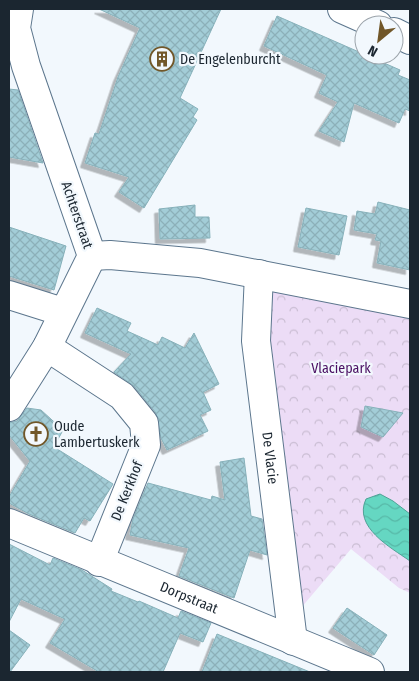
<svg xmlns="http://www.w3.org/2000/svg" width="419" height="681" font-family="'Fira Sans Condensed',sans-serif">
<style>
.park{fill:url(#park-crowns)}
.water{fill:url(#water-waves);stroke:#4fa296}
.building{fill:url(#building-cross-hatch);stroke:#87b1ba;filter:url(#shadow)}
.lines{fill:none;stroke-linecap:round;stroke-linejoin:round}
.minor-casing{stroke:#5c768d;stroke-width:30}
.minor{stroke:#fff;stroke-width:28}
.labels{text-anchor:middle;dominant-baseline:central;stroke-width:4.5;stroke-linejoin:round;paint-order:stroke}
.poi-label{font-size:14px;fill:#1b2630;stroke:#f2f8fd;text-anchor:start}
.street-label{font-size:14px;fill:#1b2630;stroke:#f2f8fd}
.park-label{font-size:14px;fill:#4a1063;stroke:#f2f8fd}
</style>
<defs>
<pattern id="park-crowns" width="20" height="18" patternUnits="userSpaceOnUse" patternTransform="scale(1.25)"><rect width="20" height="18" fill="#ecdcf6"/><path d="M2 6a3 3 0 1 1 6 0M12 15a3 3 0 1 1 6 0" fill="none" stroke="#cabdd3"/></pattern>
<pattern id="water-waves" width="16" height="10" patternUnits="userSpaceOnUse" patternTransform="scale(1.25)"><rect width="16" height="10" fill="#65d7c2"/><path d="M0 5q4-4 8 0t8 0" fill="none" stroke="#57b8a7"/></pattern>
<pattern id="building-cross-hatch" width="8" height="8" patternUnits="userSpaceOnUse" patternTransform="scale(1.25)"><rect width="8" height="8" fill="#a3cdd7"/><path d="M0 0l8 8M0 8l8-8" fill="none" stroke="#8cb0b9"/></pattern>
<filter id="shadow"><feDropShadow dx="-4.5" dy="4.5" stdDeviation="0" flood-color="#0004"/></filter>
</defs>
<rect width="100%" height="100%" fill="#f2f8fd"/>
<path class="park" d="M264 280 410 312V593L399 588 351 549 295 615Z"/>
<path class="water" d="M380 494 393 501 410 514V561C390 547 353 527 366 499Z"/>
<g class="building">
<path d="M99 9H221L180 98 198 109 193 117 197 120 144 208 119 192 129 177 85 163 95 133 99 134 118 77 140 28Z"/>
<path d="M277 16 400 70 398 75 410 80V111L405 109 399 123 354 103 344 142 319 131 338 102 319 93 327 75 264 46Z"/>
<path d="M9 89 18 90 43 163 9 157Z"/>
<path d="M378 202 410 210V270L377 263 381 241 375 240 377 234 354 230 357 211 375 214Z"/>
<path d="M195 205V217H209L210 238 160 239 159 209Z"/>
<path d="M306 208 347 216 339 255 298 247Z"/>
<path d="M9 227 66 246 54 290 9 276Z"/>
<path d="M97 308 131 323 127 331 158 345 162 337 185 348 194 333 219 384 203 392 211 410 200 415 208 431 167 450 161 438 156 413 134 386 114 372 131 354 85 333Z"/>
<path d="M365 406 387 410 403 413 383 437 361 427Z"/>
<path d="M27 408 41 410 63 430 54 447 113 484 90 521 84 518 75 533 29 514 9 503V497L30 461 9 435V423L17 421Z"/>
<path d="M244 458 251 516 262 519 267 555 250 550 234 598 179 576 189 548 130 535 133 519 148 483 211 500 212 496 225 500 220 462Z"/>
<path d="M9 544 50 565 53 558 82 570 112 589 111 591 138 602 139 601 178 618 181 611 211 623 203 642 180 633 163 672H99L50 643 65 619 21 599 9 622Z"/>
<path d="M347 608 387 635 374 655 333 628Z"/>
<path d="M9 630 30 645 10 672H9Z"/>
<path d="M217 634 310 672H202Z"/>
</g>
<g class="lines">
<g class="minor-casing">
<g id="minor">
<path d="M342 9 378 25"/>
<path d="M394 32 410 40"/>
<path d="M92 256 110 255 200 263 410 304"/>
<path id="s1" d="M259 274 256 341 293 641"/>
<path d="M9 295 63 312"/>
<path d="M47 347 122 396 144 423 146 445 99 562"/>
<path d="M9 407 47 347 92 256 26 66 16 28 19 9"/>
<path id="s2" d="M9 523 370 672"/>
</g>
</g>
<use href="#minor" class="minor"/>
</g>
<defs>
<g id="building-ring" transform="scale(1.25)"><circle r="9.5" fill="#f2f8fd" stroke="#715729" stroke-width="1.5"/><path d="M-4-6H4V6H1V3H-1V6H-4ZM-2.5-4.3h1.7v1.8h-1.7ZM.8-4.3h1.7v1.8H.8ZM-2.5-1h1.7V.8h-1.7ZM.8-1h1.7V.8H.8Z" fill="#715729"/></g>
<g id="church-ring" transform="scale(1.25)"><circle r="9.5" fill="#f2f8fd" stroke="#715729" stroke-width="1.5"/><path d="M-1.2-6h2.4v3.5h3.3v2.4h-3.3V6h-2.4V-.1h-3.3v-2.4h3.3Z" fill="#715729"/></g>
</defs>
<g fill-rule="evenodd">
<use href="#building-ring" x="162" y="59"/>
<use href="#church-ring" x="36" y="434"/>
</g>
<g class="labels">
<g class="poi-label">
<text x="180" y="59">De Engelenburcht</text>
<text x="54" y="426">Oude<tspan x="54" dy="16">Lambertuskerk</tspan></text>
</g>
<g class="street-label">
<text transform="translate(77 215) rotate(71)">Achterstraat</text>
<text stroke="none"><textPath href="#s1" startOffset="185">De Vlacie</textPath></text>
<text transform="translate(127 491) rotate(-68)">De Kerkhof</text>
<text stroke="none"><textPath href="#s2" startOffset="195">Dorpstraat</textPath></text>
</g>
<g class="park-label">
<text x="341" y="368">Vlaciepark</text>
</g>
</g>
<rect width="419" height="681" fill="none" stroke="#1b2630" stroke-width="20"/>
<g transform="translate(379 40) rotate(209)"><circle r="24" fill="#f2f8fd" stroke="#9ca4ab"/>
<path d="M0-4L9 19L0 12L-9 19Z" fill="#715729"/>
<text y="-8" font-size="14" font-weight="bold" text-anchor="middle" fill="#1b2630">N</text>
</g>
</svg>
